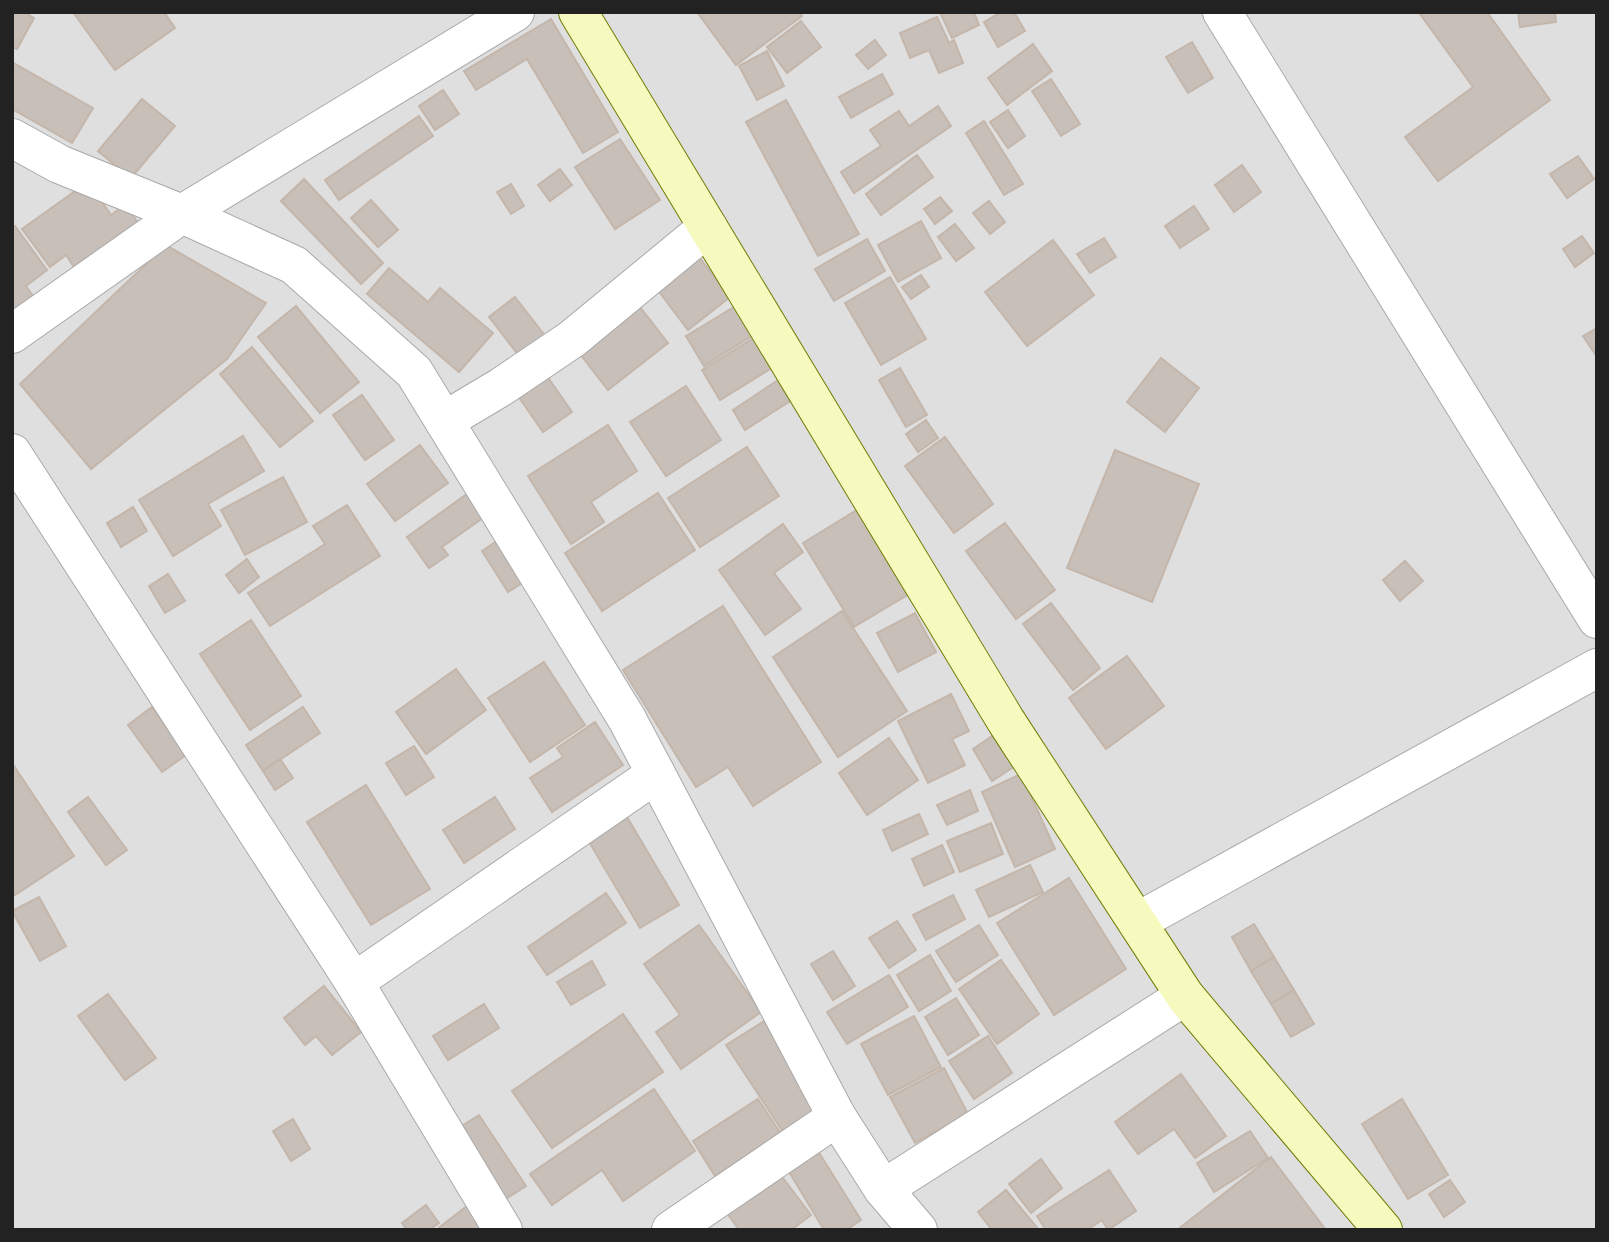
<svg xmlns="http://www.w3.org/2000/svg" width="1609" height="1242" font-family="Poppins,sans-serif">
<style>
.residential{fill:#e0dfdf}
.building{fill:#c7bfb8;stroke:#c4b6ab;stroke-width:2}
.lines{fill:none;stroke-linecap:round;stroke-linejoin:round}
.minor-casing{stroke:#a9a9a9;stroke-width:40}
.secondary-casing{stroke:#707d05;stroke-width:40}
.minor{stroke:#fff;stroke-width:38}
.secondary{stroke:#f7fabf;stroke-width:38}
</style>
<rect width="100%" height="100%" fill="#f2efe9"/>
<rect class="residential" x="12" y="12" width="1585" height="1218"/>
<g class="building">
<path d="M12 12H24L34 18 17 49 12 47Z"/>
<path d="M73 12H164L175 28 115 70Z"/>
<path d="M697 12H800L802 16 736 65Z"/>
<path d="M940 12H974L979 25 952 38Z"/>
<path d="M1001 12H1014L1025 31 998 47 984 22Z"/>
<path d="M1423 12H1487L1550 100 1438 181 1405 137 1473 87 1420 14Z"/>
<path d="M1518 12H1555L1556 22 1520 27Z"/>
<path d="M937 17 949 43 954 40 963 63 939 73 929 50 910 58 900 33Z"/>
<path d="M551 19 618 132 583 153 527 59 476 90 464 71Z"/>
<path d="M801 21 821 47 787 73 767 47Z"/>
<path d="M875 40 886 55 868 69 856 55Z"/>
<path d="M1192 42 1213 78 1188 93 1166 57Z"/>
<path d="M1033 44 1052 71 1007 105 988 78Z"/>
<path d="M767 51 784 86 757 100 739 66Z"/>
<path d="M12 62 93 108 72 143 12 109Z"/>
<path d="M882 74 893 94 851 118 839 97Z"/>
<path d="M1051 79 1080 124 1061 136 1032 91Z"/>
<path d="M443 90 459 114 435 130 419 106Z"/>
<path d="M142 99 175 126 131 178 98 151Z"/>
<path d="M786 100 859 234 818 256 746 122Z"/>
<path d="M938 106 951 126 854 193 841 172 881 146 870 130 899 111 909 126Z"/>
<path d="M1008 110 1025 136 1008 148 990 122Z"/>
<path d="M419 116 433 136 339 200 325 180Z"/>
<path d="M984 121 1023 184 1004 195 966 133Z"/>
<path d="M620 139 660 200 615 229 575 167Z"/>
<path d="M917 155 933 177 881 215 866 194Z"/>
<path d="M1578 156 1594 179 1567 198 1550 174Z"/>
<path d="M1242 165 1261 192 1234 212 1215 185Z"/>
<path d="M560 169 572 185 550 201 538 185Z"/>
<path d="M304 179 383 263 361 284 281 201Z"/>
<path d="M88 182 111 215 125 205 142 228 78 273 66 255 50 267 22 229Z"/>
<path d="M511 184 524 206 511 214 497 192Z"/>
<path d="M940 197 952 211 935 224 924 209Z"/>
<path d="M371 200 398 230 378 247 351 218Z"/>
<path d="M989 201 1005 222 990 234 973 213Z"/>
<path d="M1194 206 1209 229 1180 248 1165 226Z"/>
<path d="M921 221 941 258 898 282 878 245Z"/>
<path d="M955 224 974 248 956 261 938 237Z"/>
<path d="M15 226 47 270 26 286 35 299 12 315V228Z"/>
<path d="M1582 236 1594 253 1575 267 1563 249Z"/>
<path d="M1104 238 1116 257 1090 273 1077 254Z"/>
<path d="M867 239 885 271 834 301 815 269Z"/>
<path d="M1053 240 1094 295 1027 346 985 292Z"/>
<path d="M166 245 266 303 227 359 91 469 20 384Z"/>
<path d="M699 257 730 297 688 330 657 289Z"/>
<path d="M389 268 428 302 440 288 493 333 459 372 367 294Z"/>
<path d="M921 275 929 287 911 299 902 287Z"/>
<path d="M890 277 926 339 881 365 845 303Z"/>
<path d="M515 297 546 337 520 357 489 317Z"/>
<path d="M742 302 760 331 704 366 686 336Z"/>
<path d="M296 306 359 382 320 413 258 337Z"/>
<path d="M640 307 668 343 608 390 580 354Z"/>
<path d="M1597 328V357L1583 336Z"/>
<path d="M757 336 775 366 720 400 702 370Z"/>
<path d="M252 347 313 421 280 447 220 374Z"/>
<path d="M1161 358 1199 388 1165 432 1127 402Z"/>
<path d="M900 368 927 415 906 427 879 380Z"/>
<path d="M547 376 572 412 543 432 518 396Z"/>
<path d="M781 378 795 398 745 430 733 410Z"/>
<path d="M686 386 721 440 666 476 630 422Z"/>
<path d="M362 395 394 440 365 460 333 415Z"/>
<path d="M926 420 938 438 918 452 906 434Z"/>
<path d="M608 425 637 471 591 502 604 522 571 544 528 476Z"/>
<path d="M243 436 264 471 208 504 221 526 173 556 139 500Z"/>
<path d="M945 437 993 504 954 533 905 466Z"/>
<path d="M420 445 448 483 395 521 367 484Z"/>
<path d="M747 447 779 496 700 547 668 498Z"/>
<path d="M1115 450 1199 484 1152 602 1067 568Z"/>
<path d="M283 477 307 522 245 555 221 510Z"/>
<path d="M471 491 487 515 442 547 448 555 429 568 407 537Z"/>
<path d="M658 493 695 550 602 611 565 553Z"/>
<path d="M347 505 380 556 270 626 248 593 325 544 313 526Z"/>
<path d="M133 507 147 531 121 547 107 523Z"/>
<path d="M860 508 911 593 854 627 803 543Z"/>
<path d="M1005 523 1055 590 1016 619 966 551Z"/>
<path d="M783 524 803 552 774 573 801 609 765 635 719 570Z"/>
<path d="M503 537 530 578 508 592 482 551Z"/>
<path d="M247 559 259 577 239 593 226 575Z"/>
<path d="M1405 561 1423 581 1400 601 1383 580Z"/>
<path d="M168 574 185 601 165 613 149 586Z"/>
<path d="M1051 603 1100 668 1073 690 1023 624Z"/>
<path d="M723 606 821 762 753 806 728 767 696 787 623 670Z"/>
<path d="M842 611 907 711 838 757 773 657Z"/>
<path d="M915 613 936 652 898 672 877 633Z"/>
<path d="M251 620 301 696 250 730 200 654Z"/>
<path d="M1127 656 1164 706 1106 749 1069 698Z"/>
<path d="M544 662 585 725 530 762 488 698Z"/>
<path d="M456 669 486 710 426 754 396 712Z"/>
<path d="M951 694 969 731 952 739 965 765 928 783 898 721Z"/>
<path d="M152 707 186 755 162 772 128 725Z"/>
<path d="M303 707 320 733 263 771 246 745Z"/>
<path d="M595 722 623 765 552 812 530 778 563 757 557 748Z"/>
<path d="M998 732 1018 764 992 781 973 749Z"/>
<path d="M889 738 918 780 867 815 839 773Z"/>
<path d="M414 746 434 777 406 795 386 763Z"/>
<path d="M280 759 293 778 275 790 263 771Z"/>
<path d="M12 763 74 856 15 895 12 890Z"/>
<path d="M1021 774 1055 849 1015 867 982 792Z"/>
<path d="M366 785 430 889 371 925 307 822Z"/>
<path d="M970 790 978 811 947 825 937 805Z"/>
<path d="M88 797 127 850 106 865 68 812Z"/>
<path d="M495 797 515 829 464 863 443 830Z"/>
<path d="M919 814 928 834 892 851 883 830Z"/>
<path d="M627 817 679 905 640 928 588 840Z"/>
<path d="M991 823 1003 854 960 872 947 841Z"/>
<path d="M942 845 954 872 924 886 912 859Z"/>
<path d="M1030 865 1043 892 989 917 976 890Z"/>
<path d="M1069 878 1126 969 1054 1015 997 923Z"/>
<path d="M606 893 626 923 547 975 528 947Z"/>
<path d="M953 895 965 919 926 940 913 915Z"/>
<path d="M39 897 66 946 40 961 12 911Z"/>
<path d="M897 921 916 950 889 968 869 938Z"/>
<path d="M1254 924 1274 957 1251 971 1232 937Z"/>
<path d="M699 925 761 1012 681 1069 656 1032 680 1015 644 964Z"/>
<path d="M979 925 998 955 956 982 936 951Z"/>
<path d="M833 951 855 986 833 1000 811 964Z"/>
<path d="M930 955 951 991 919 1011 897 975Z"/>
<path d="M1274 957 1294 990 1271 1004 1251 971Z"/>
<path d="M1001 960 1039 1014 997 1044 959 989Z"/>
<path d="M592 961 605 985 571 1005 557 982Z"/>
<path d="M889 975 908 1007 847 1044 827 1012Z"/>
<path d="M324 986 361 1032 332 1055 316 1036 305 1045 284 1018Z"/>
<path d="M1294 990 1314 1024 1291 1037 1271 1004Z"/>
<path d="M108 994 156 1058 125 1080 78 1016Z"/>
<path d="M956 998 979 1035 948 1055 925 1017Z"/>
<path d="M484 1004 499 1028 448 1060 433 1036Z"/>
<path d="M623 1014 663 1072 552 1148 512 1091Z"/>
<path d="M914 1016 941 1067 888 1095 861 1044Z"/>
<path d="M766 1020 822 1107 783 1132 726 1045Z"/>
<path d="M988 1036 1012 1073 974 1099 949 1061Z"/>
<path d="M944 1068 968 1114 915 1143 890 1097Z"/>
<path d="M1181 1074 1226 1136 1195 1158 1174 1129 1138 1154 1115 1122Z"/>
<path d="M654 1089 695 1151 623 1201 602 1170 552 1205 530 1174Z"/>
<path d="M758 1099 781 1134 715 1176 693 1141Z"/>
<path d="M1402 1099 1448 1175 1408 1199 1362 1124Z"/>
<path d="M479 1115 526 1186 495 1206 449 1134Z"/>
<path d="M293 1119 310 1149 291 1161 273 1131Z"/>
<path d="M1250 1131 1268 1158 1214 1192 1197 1163Z"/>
<path d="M818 1151 861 1220 846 1230H824L788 1170Z"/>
<path d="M1271 1157 1326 1230H1177Z"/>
<path d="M1041 1159 1062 1188 1031 1213 1009 1184Z"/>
<path d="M1109 1170 1136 1211 1108 1230 1102 1220 1087 1230H1046L1037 1216Z"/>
<path d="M780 1174 811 1215 791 1230H739L727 1213Z"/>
<path d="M1450 1180 1465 1202 1444 1217 1429 1194Z"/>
<path d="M1006 1190 1039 1230H992L978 1212Z"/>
<path d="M426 1205 439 1223 429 1230H407L402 1223Z"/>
<path d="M468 1205 483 1230H436Z"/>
</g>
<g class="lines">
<g class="minor-casing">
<g id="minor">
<path d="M1222 12 1597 619"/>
<path d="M12 138 59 164 182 214 294 265 414 372 627 719 837 1117 883 1189 918 1230"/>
<path d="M12 334 182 214 515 12"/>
<path d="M444 421 501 387 572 339 708 227"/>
<path d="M12 453 354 982 503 1230"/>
<path d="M1137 922 1597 668"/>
<path d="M354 982 656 774"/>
<path d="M883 1189 1185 996"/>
<path d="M671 1230 837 1117"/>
</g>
</g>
<g class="secondary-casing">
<path id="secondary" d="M578 12 1006 721 1185 996 1383 1230"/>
</g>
<use href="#minor" class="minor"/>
<use href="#secondary" class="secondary"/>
</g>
<rect width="1609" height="1242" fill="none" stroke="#222222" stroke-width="28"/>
</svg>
